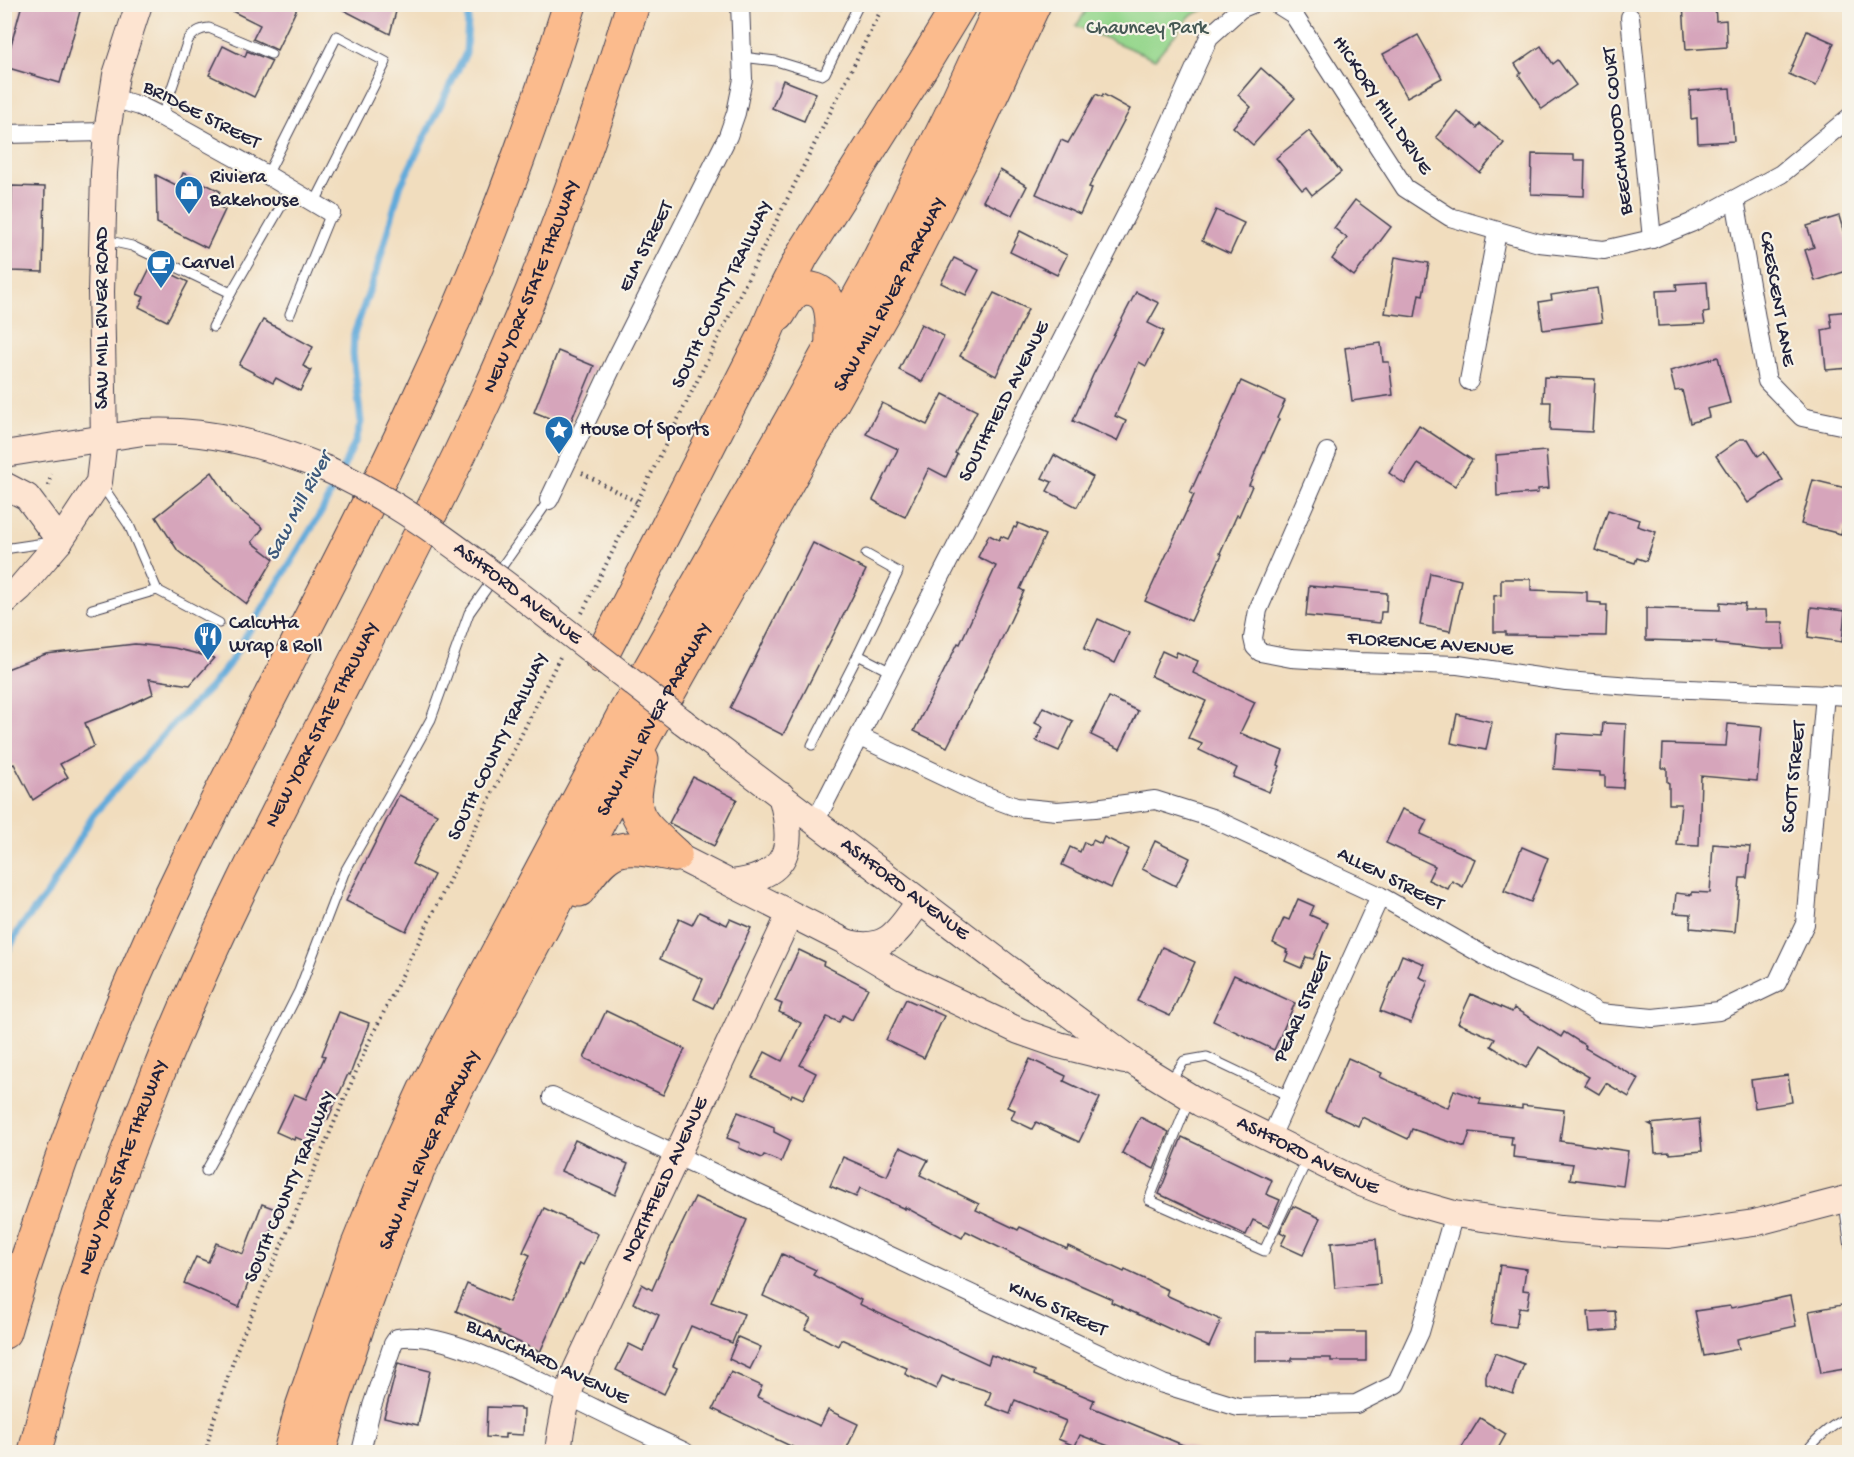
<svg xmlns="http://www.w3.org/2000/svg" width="1854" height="1457" font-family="'Gochi Hand',sans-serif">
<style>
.green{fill:#96d78d;stroke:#5c7c64;stroke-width:1.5}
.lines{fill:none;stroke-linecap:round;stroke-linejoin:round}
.stream{stroke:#62aada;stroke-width:7}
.building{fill:#d6a5bb}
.lane-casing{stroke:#413e4f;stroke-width:11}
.street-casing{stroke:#413e4f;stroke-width:20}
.secondary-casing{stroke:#413e4f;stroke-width:28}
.highway-casing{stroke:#413e4f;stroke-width:35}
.path{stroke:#413e4f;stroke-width:4;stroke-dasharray:1.5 4.5;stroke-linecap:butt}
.lane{stroke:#fff;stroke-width:9}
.street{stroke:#fff;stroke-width:18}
.secondary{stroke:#fde4d1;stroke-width:26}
.highway{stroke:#fbbb8d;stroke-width:33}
.secondary-bridge-casing{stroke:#413e4f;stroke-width:28;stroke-linecap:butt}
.secondary-bridge{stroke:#fde4d1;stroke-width:26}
.labels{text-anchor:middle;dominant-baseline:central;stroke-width:4.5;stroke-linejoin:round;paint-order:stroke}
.park-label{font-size:20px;fill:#455854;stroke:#f7f3e8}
.street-label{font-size:20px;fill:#22223b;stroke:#f7f3e8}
.poi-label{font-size:20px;fill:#22223b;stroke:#f7f3e8;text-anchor:start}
.water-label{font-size:21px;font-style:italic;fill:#3c587b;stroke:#f7f3e8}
</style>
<rect width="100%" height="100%" fill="#f7f3e8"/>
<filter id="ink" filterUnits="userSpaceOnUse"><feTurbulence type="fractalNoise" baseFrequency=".0167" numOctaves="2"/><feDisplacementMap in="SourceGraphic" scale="12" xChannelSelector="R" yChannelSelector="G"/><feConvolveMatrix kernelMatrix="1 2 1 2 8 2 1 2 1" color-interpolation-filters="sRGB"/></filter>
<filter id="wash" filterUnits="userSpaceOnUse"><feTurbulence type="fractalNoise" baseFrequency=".008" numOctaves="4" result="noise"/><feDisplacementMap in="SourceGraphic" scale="24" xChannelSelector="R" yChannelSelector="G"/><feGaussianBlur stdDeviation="1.35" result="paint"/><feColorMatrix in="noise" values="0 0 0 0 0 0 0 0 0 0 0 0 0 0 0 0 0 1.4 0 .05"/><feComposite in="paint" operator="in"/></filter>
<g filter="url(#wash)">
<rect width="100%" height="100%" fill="#f1ddbe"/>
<path class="green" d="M1090 5V4L1214 5 1190 16 1155 59 1076 26Z"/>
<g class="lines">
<g class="stream">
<path d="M342 470 356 440 361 422 353 354 354 334 378 266 400 187 466 53 469 4"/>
<path d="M4 958 20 928 48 893 93 815 170 727 210 688 229 664 322 511 337 480"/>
</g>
</g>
<g id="blocks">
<g class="building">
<path d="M22 4H82L60 83 5 67Z"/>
<path d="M218 4H299L277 50 253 39 260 25Z"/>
<path d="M332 4H398L390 34Z"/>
<path d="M1683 4H1715L1716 21 1726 20 1727 47 1686 50Z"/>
<path d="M1807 31 1834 43 1816 86 1789 74Z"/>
<path d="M1418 35 1442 78 1407 97 1383 54Z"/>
<path d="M223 46 245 57 247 51 272 61 254 97 209 75Z"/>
<path d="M1541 46 1553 64 1558 60 1576 85 1542 109 1519 75 1521 73 1515 64Z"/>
<path d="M1261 68 1295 98 1253 145 1233 127 1251 107 1238 95Z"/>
<path d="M783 80 816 93 804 121 772 108Z"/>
<path d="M1730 88 1734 141 1698 143 1697 118 1691 119 1690 91Z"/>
<path d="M1096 94 1102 97 1103 94 1130 109 1089 187 1092 188 1080 214 1036 194 1061 140 1068 143Z"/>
<path d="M1457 111 1477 128 1480 124 1504 143 1480 173 1436 137Z"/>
<path d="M1309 131 1341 172 1312 195 1306 187 1302 190 1276 158Z"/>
<path d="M1532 154 1574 155V160H1585L1584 196 1531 194Z"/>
<path d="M1000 170 1027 186 1012 215 983 201Z"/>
<path d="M183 173 220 191 214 204 225 210 207 248 157 223 156 175 178 186Z"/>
<path d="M12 186 45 187 43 272 10 271Z"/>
<path d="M1355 200 1391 227 1354 276 1332 259 1347 238 1334 228Z"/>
<path d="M1216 210 1244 223 1230 254 1202 241Z"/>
<path d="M1839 216 1850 253V270L1815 281 1805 250 1814 247 1807 226Z"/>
<path d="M1020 231 1067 255 1057 275 1010 252Z"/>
<path d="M1395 257 1429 263 1423 295 1419 294 1415 317 1385 313Z"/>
<path d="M954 258 979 270 966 295 941 283Z"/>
<path d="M152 264 188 282 167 321 139 307 144 297 137 294Z"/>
<path d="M1707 282 1709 312 1703 313 1705 324 1658 326 1656 291 1677 290 1676 284Z"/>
<path d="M1597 288 1602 322 1543 330 1539 302 1552 300 1551 295Z"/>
<path d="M1136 292 1159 303 1148 323 1164 331 1146 366 1139 362 1115 416 1126 421 1117 441 1073 421 1093 375Z"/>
<path d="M994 293 1028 309 996 376 960 356Z"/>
<path d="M1850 311V368L1826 370 1822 330 1832 328 1830 313Z"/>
<path d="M263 320 313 347 303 366 311 370 300 391 276 378 273 383 239 365Z"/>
<path d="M921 324 944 336 922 382 899 370Z"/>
<path d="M1381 343 1383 362H1389L1393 395 1352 401 1345 348Z"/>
<path d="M558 351 594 366 569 426 534 412Z"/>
<path d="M1718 357 1730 403 1707 409 1709 417 1690 423 1682 390 1675 391 1670 371Z"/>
<path d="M1544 377 1595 379 1592 432 1550 430 1551 402H1543Z"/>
<path d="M1241 381 1285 401 1277 418 1279 419 1249 485 1252 486 1239 516 1237 515 1220 553 1222 554 1191 621 1145 601 1194 495 1190 493Z"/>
<path d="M943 394 977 411 955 453 957 454 946 477 929 468 905 517 878 504V503L873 500 898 449 866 434 882 403 927 425Z"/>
<path d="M1419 425 1472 460 1455 486 1418 464 1405 484 1389 473Z"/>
<path d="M1740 439H1748L1758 456 1764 452 1783 480 1748 503 1716 456Z"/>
<path d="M1546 451 1549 488 1538 489V493L1497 496 1496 455Z"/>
<path d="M1054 455 1093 477 1077 507 1047 491 1052 482 1042 478Z"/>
<path d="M212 472 233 504 263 528 252 542 274 559 247 604 178 551 156 517Z"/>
<path d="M1813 480 1850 489V529L1843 527 1841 534 1801 524Z"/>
<path d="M1608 510 1639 520 1637 526 1656 532 1646 561 1637 558 1635 563 1595 550Z"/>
<path d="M1018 523 1045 535 1020 589 1024 591 998 647 947 747 914 731 958 643 960 644 996 566 978 557 989 535 999 540 1001 536 1008 539 1014 527 1016 528Z"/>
<path d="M813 543 866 570 783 735 730 708Z"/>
<path d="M1430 573 1461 580 1450 631 1420 625Z"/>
<path d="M1501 579H1531V590L1587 592V602L1601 603V605H1607L1606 636 1506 635V632H1494V596L1501 595Z"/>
<path d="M1309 586 1387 593 1386 612H1381L1380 623 1306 616Z"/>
<path d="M1720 602 1745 604 1744 610H1766L1767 622H1783L1784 649H1763L1716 644V642L1646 640V608L1720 610Z"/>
<path d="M1811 607 1845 611 1842 642 1808 637Z"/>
<path d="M1098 619 1129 633 1115 663 1084 649Z"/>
<path d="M135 644 174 648 214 658 190 685 149 679 153 694 123 708 85 723 94 746 60 764 68 777 33 800 14 764 4 768V670L46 654Z"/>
<path d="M1162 651 1175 657 1177 652 1198 661 1193 673 1255 702 1240 733 1283 751 1278 765 1280 766 1269 792 1233 777 1237 768 1199 750 1202 744 1188 738 1206 701 1151 676Z"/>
<path d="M1109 697 1138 711 1120 749 1091 735Z"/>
<path d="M1043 707 1073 721 1059 751 1036 741 1043 727 1035 723Z"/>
<path d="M1457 714 1492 722 1486 750 1451 743Z"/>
<path d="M1603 723 1626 724 1623 788 1605 787V776H1600V772L1554 769 1557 733 1602 736Z"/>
<path d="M1728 724 1762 727 1757 781 1701 776 1699 846 1677 845 1681 804H1669V783L1667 782V768H1662L1663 744 1726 746Z"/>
<path d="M693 777 737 799 714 846 669 823Z"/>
<path d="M399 795 437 814 412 864 434 875 406 931 346 901Z"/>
<path d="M1402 809 1427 820 1420 834 1475 859 1463 887 1452 881 1448 889 1428 880 1435 866 1386 843Z"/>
<path d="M1104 837 1129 849 1111 888 1062 865 1070 847 1080 852 1084 842 1091 845 1093 840 1101 844Z"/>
<path d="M1155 841 1190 858 1176 886 1142 869Z"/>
<path d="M1713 844 1750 847 1747 878H1740L1735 932 1690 928 1691 914 1674 913 1676 893 1692 895V892L1710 893Z"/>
<path d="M1522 847 1548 858 1531 902 1504 891Z"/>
<path d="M1298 899 1314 906 1310 915 1328 923 1313 959 1306 957 1301 968 1285 961 1288 953 1286 952 1287 950 1273 943 1284 918 1289 920Z"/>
<path d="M699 912 727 925 730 919 751 928 713 1008 694 999 703 979 660 959 679 919 692 925Z"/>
<path d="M1162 947 1195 962 1170 1016 1137 1001Z"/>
<path d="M799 950 824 962 823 965 868 988 852 1020 843 1015 839 1022 827 1017 800 1065 816 1073 803 1099 792 1094 791 1097 752 1077 765 1052 782 1061 801 1023 779 1012 782 1004 775 1001Z"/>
<path d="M1402 955 1424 964 1419 977 1428 981 1411 1023 1380 1011Z"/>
<path d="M1234 975 1295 1003 1274 1050 1213 1021Z"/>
<path d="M1471 994 1512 1012 1514 1008 1561 1037 1564 1032 1586 1046 1585 1048 1639 1079 1629 1097 1606 1083 1599 1094 1584 1085 1589 1077 1539 1047 1526 1068 1491 1046 1495 1039 1458 1023Z"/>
<path d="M906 999 944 1016 924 1058 886 1040Z"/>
<path d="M606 1011 685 1049 663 1095 584 1058Z"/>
<path d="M339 1012 369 1023 350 1075 348 1074 328 1119 326 1117 314 1145 295 1137 294 1140 276 1132 294 1094 306 1099 325 1056 322 1055Z"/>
<path d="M1348 1058 1382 1073 1380 1077 1448 1108 1454 1090 1481 1099 1479 1104 1522 1109V1105L1564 1110 1560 1141 1628 1151 1623 1186 1570 1179 1573 1164 1513 1157 1514 1145H1511L1512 1137 1470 1132 1465 1147 1412 1129 1408 1139 1362 1117 1358 1126 1325 1111Z"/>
<path d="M1030 1059 1066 1076 1064 1081 1100 1098 1079 1142 1036 1122 1032 1129 1011 1119 1015 1110 1007 1107Z"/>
<path d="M1788 1075 1792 1102 1755 1108 1751 1080Z"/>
<path d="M738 1112 774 1127V1132L790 1140 781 1162 764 1155 762 1158 739 1148 740 1143 727 1138Z"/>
<path d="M1140 1117 1169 1132 1154 1169 1122 1153Z"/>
<path d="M1699 1119 1702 1151 1670 1154V1152L1655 1153 1653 1126 1649 1124Z"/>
<path d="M1182 1137 1272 1180 1266 1194 1280 1200 1268 1227 1253 1220 1246 1235 1159 1194Z"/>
<path d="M575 1140 628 1164 615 1195 561 1171Z"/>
<path d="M900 1147 928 1160 920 1175 979 1204 976 1210 1018 1230 1020 1227 1067 1249 1068 1246 1124 1272 1125 1270 1168 1290 1166 1295 1221 1320 1209 1347 1111 1302 1112 1299 1039 1267 966 1231 962 1238 905 1207V1209L860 1188 856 1197 830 1186 843 1157 887 1176Z"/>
<path d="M695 1197 747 1220 711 1302 744 1314 732 1343 691 1326 673 1366 677 1368 664 1394 616 1370 629 1344 643 1351 659 1315 633 1303 642 1284 652 1290 670 1249Z"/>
<path d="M262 1204 278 1210 255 1272 253 1271 239 1307 184 1283 196 1257 208 1262 216 1243 243 1254Z"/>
<path d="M1293 1206 1320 1218 1303 1255 1281 1245 1286 1235 1280 1232Z"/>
<path d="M544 1208 598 1234 583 1265 580 1263 540 1352 499 1333 500 1331 493 1327 456 1311 467 1284 509 1302 530 1255 523 1252Z"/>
<path d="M1376 1239 1380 1284 1335 1288 1331 1243Z"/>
<path d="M782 1254 816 1270 813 1275 861 1300 859 1304 988 1364 991 1355 1035 1371 1034 1375 1094 1400 1091 1407 1200 1452H1124L1080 1435 1075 1446 1058 1439 1066 1421 1015 1400 1010 1414 986 1405 991 1392 953 1380V1381L942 1376 936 1389 905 1374 907 1368 841 1339 838 1346 805 1329 811 1318 763 1296Z"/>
<path d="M1500 1265 1526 1269 1523 1290 1530 1291 1527 1309 1519 1308 1516 1327 1491 1324Z"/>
<path d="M1790 1296 1796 1326 1737 1339 1739 1349 1704 1356 1695 1311 1730 1306 1731 1308Z"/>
<path d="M1847 1304 1850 1315V1368L1821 1373 1809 1311Z"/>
<path d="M1615 1311 1617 1330 1590 1332 1588 1312Z"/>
<path d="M1256 1332H1366V1361H1331V1358H1292V1361H1256Z"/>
<path d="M738 1337 761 1347 750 1369 729 1359Z"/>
<path d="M1495 1353 1524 1364 1513 1394 1486 1384V1376Z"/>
<path d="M398 1363 430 1371 418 1425 384 1417Z"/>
<path d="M731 1372 762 1386 757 1397 820 1426 828 1410 858 1424 845 1452H803L713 1409Z"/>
<path d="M487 1407 520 1408V1410H524L523 1435 505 1434V1438L486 1437Z"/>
<path d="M1480 1418 1506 1434 1496 1452H1459Z"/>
</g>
</g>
</g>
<g filter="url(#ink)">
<use href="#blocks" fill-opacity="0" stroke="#413e4f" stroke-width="1.5"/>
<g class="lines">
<g class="lane-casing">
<g id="lane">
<path d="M742 57 776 61 822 75 825 73 859 4"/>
<path d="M162 117 188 40C195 32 199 29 209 28L271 54"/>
<path d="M267 175 337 36 386 62 315 202"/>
<path d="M105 240 132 246 231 293 291 189"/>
<path d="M290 314 331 213"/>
<path d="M213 327 231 293"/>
<path d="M101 484 129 525 157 590"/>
<path d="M4 549 51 542"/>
<path d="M92 609 157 590 219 623"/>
<path d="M858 655 898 572 866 554"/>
<path d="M812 745 858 655 893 673"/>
<path d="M1170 1081 1184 1061 1207 1057 1289 1096"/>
<path d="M1189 1100 1149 1200 1264 1251 1308 1158"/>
<path d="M206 1171 228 1132 299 991 344 873 397 781 431 719 469 613 549 500"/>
<path d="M1844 1202 1850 1248"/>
<path d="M1806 1452C1817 1438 1833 1424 1850 1416"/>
</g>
</g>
<g class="street-casing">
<g id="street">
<path d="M1277 4 1293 14 1405 188 1450 217 1539 243 1604 250 1652 239 1691 223 1781 174 1850 117"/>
<path d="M1630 17 1652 239"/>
<path d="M112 98 140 106 162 117 267 175 331 213"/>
<path d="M4 134 107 132"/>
<path d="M1735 199 1767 381 1802 417 1850 427"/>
<path d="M1469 381 1497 232"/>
<path d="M1327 452 1258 610 1253 638 1255 647 1260 652 1291 658 1358 662 1458 665 1566 681 1644 687 1850 696"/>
<path d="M549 500 614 363 728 136 736 113 743 79 740 4"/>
<path d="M860 737 976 792 1016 807 1057 811 1095 808 1155 800 1212 818 1380 896 1513 972 1564 994 1599 1013 1653 1018 1719 1011 1777 983 1805 924 1825 694"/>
<path d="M815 822 1151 166 1209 37 1240 9 1252 4"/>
<path d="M552 1097 1163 1384 1238 1407 1356 1404 1396 1384 1420 1332 1454 1214"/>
<path d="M1270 1139 1380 896"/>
<path d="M361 1452 372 1406 393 1344 397 1338C442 1328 527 1376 569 1396 608 1415 646 1434 685 1452"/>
</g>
</g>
<g class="secondary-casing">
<g id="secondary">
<path d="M4 454 143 432C207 428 270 446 329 470"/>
<path d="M4 485 27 497 60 541"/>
<path d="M4 602 20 588 60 541 99 482 104 438 101 292 104 173 107 132 116 75 139 4"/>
<path id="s1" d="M682 721 1029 984 1138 1065 1200 1103 1361 1183 1405 1200 1454 1214 1560 1229 1616 1233 1669 1235 1754 1223 1850 1198"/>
<path d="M675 855 846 942 903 976 1019 1031 1059 1045 1124 1061"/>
<path d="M731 883C791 876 795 846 781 795"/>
<path d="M849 943C888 953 899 929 919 902"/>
<path id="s2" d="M558 1452C561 1424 567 1397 576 1370L790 914"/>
</g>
</g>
<g class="highway-casing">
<g id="highway">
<path d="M778 315C783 308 787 298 795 292 807 283 825 291 829 304 834 317 831 333 832 347"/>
<path d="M601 657 764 337 780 299 802 256 923 65 960 4"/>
<path d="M642 759C628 816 634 817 675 855"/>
<path d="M579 890C611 841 621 845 675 855"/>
<path d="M4 1332C15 1293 29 1254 42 1215 84 1090 135 968 193 849 268 696 351 546 422 391 481 266 529 136 570 4"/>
<path id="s3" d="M35 1452C81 1259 156 1062 243 883 322 720 411 561 487 396 545 269 592 138 633 4"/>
<path d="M290 1452 302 1407 357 1247 389 1168 424 1091 623 716 791 420 873 271 949 119 1002 4"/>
<path id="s4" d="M319 1452 332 1405 358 1325 387 1245 419 1168 454 1094 650 726 889 302 965 152 1034 4"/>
</g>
</g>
<g class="path">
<path d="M582 473 637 502"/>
<path d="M49 486 51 474"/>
<path d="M582 613 884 4"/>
<path d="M206 1452 210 1431 239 1344 368 1044 560 657"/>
</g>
<use href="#lane" class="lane"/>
<use href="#street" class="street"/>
<use href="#secondary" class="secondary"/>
<use href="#highway" class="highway"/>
<g class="secondary-bridge-casing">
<g id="secondary-bridge">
<path id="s5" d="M329 470C399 502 455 546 516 592 571 635 627 678 682 721"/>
</g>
</g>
<use href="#secondary-bridge" class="secondary-bridge"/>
</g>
</g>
<defs>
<g id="shop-pin" transform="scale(1.5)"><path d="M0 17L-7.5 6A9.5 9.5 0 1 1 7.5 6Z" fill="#1f6fb2" stroke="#f7f3e8"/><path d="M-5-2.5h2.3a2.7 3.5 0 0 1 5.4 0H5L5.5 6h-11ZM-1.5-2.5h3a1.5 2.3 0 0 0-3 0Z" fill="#fff"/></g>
<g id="cafe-pin" transform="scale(1.5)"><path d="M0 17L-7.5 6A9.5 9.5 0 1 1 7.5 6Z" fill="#1f6fb2" stroke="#f7f3e8"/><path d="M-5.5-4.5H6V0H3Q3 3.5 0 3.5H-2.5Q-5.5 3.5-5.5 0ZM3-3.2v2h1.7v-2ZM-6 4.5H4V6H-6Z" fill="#fff"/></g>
<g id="sight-pin" transform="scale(1.5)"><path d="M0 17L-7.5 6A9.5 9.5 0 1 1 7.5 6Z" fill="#1f6fb2" stroke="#f7f3e8"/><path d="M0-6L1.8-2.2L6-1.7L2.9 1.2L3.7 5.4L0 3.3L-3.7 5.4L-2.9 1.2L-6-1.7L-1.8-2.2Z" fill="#fff"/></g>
<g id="restaurant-pin" transform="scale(1.5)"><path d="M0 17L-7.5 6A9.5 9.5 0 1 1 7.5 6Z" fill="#1f6fb2" stroke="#f7f3e8"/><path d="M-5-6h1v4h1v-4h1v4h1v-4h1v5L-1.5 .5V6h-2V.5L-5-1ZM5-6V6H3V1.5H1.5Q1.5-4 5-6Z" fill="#fff"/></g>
</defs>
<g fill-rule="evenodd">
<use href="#shop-pin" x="189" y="190"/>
<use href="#cafe-pin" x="161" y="264"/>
<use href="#sight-pin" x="559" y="430"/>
<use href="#restaurant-pin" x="208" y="636"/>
</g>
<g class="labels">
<g class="park-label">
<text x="1147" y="29">Chauncey Park</text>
</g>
<g class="street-label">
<text transform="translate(1381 106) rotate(56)">HICKORY HILL DRIVE</text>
<text transform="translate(201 116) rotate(27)">BRIDGE STREET</text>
<text transform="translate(1619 131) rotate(-96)">BEECHWOOD COURT</text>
<text transform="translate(647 247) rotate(-63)">ELM STREET</text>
<text stroke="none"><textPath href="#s3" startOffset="1270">NEW YORK STATE THRUWAY</textPath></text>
<text stroke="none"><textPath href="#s4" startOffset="1294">SAW MILL RIVER PARKWAY</textPath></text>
<text transform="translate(723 295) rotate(-64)">SOUTH COUNTY TRAILWAY</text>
<text transform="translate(1776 299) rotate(80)">CRESCENT LANE</text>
<text transform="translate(103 318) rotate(-90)">SAW MILL RIVER ROAD</text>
<text transform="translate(1005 402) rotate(-63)">SOUTHFIELD AVENUE</text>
<text stroke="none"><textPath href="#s5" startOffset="226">ASHFORD AVENUE</textPath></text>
<text transform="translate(1430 645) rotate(4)">FLORENCE AVENUE</text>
<text stroke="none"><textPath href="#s4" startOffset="808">SAW MILL RIVER PARKWAY</textPath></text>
<text stroke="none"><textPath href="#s3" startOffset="784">NEW YORK STATE THRUWAY</textPath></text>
<text transform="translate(499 747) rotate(-64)">SOUTH COUNTY TRAILWAY</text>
<text transform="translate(1795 777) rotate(-84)">SCOTT STREET</text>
<text transform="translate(1390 880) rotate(27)">ALLEN STREET</text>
<text stroke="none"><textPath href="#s1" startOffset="279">ASHFORD AVENUE</textPath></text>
<text transform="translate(1304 1008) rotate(-66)">PEARL STREET</text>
<text stroke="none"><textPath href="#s4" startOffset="322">SAW MILL RIVER PARKWAY</textPath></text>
<text stroke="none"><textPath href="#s1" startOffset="764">ASHFORD AVENUE</textPath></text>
<text stroke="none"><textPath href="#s3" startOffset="298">NEW YORK STATE THRUWAY</textPath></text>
<text stroke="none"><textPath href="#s2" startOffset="294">NORTHFIELD AVENUE</textPath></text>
<text transform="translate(291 1187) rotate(-67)">SOUTH COUNTY TRAILWAY</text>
<text transform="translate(1057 1310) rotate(25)">KING STREET</text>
<text transform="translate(547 1363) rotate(25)">BLANCHARD AVENUE</text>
</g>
<g class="poi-label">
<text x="210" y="178">Riviera<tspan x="210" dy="23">Bakehouse</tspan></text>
<text x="182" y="264">Carvel</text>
<text x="580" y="430">House Of Sports</text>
<text x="229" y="624">Calcutta<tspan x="229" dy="23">Wrap &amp; Roll</tspan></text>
</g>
<g class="water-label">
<text transform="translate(300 507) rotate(-62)">Saw Mill River</text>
</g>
</g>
<rect width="1854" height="1457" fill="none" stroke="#f7f3e8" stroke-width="24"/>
</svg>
